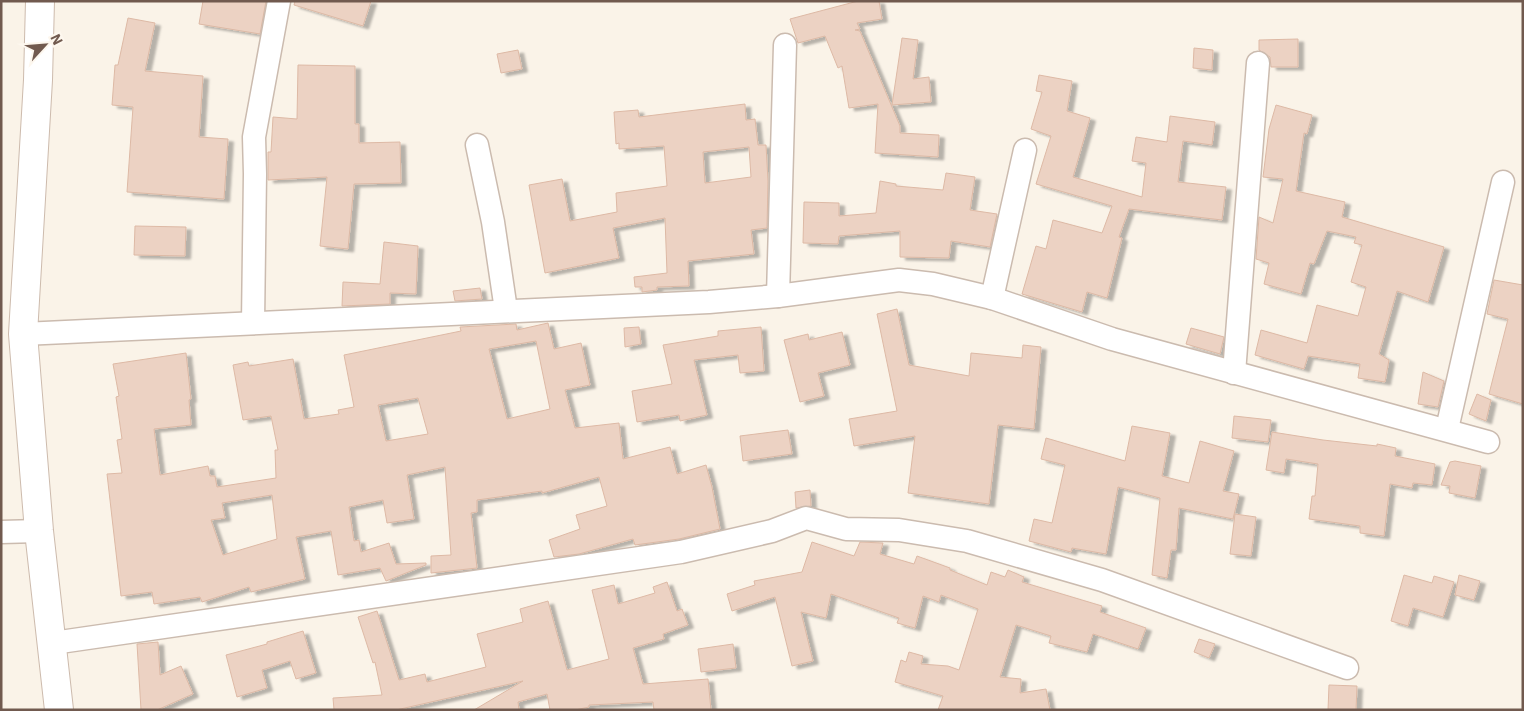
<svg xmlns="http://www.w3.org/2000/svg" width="1524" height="711" font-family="'IBM Plex Sans',sans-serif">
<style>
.building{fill:#ecd2c3;stroke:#ddb9a5;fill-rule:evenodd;filter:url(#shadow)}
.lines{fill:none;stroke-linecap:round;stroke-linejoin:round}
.street-casing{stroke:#cbbbaf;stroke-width:25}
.secondary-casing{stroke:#cdbbad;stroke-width:30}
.street{stroke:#fff;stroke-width:22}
.secondary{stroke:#fff;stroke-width:28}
</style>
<defs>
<filter id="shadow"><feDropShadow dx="5.5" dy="3" stdDeviation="1" flood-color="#0004"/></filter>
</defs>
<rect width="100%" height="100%" fill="#faf3e8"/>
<g class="building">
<path d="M203 1H266L260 34 199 24Z"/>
<path d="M295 1H371L363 26 294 5Z"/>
<path d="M858 1H879L882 19 857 23 860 29 855 30 860 31 900 126V133L939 135 938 157 875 153 878 104 849 108 842 66 838 68 825 36 798 43 790 19Z"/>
<path d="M128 18 155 23 145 71 203 76 199 137 228 139 224 199 127 192 133 107 112 105 115 65H118Z"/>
<path d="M902 38 918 40 913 79 929 77 931 102 892 105Z"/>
<path d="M1298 39V67H1271L1270 57 1259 50V40Z"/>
<path d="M1194 48 1213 50 1212 70 1193 68Z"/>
<path d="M518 50 522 69 501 73 497 54Z"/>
<path d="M298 65 355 66V124H359V143L400 142 401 183 354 184 348 249 320 246 327 177 268 180V152H271L273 117 297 119Z"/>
<path d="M1039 75 1072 81 1067 111 1090 118 1073 177 1142 197 1146 163 1132 161 1136 137 1167 142 1170 116 1215 122 1212 145 1183 141 1178 182 1226 187 1222 220 1129 209 1119 237 1122 238 1107 298 1087 292 1082 312 1022 294 1036 246 1046 249 1053 220 1102 233 1112 206 1036 184 1051 136 1031 129 1042 92 1036 91Z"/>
<path d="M745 104 746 120 755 119 758 145H766L768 181 767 228 751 230 754 254 688 261 689 286 657 287V290L642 292V287H635L634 277 667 273 665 218 613 228 619 258 545 273 529 185 562 179 570 221 617 212 616 193 667 186 664 146 619 149V143L616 144 614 112 638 110 639 117ZM749 147 751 177 705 183 703 152Z"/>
<path d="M1276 105 1312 115 1307 134 1304 133 1296 191 1345 202 1342 217 1444 247 1428 302 1397 291 1379 354 1389 360 1385 382 1358 378 1360 364 1308 356 1304 369 1255 355 1261 330 1307 343 1317 305 1358 316 1366 287 1351 282 1362 245 1354 243 1356 237 1327 231 1314 264 1310 263 1301 294 1264 284 1269 263 1256 259 1259 217 1273 223 1283 179 1263 177 1269 129Z"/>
<path d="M946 173 975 177 970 210 997 214 990 247 951 241 949 258 900 257V231L839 236 838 244 803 243 804 202 839 203V216L876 213 880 181 896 184V186L943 190Z"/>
<path d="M135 226 186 227 185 256 134 255Z"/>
<path d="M384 242 418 246 416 294 390 293V304L342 306 343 282 380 284Z"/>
<path d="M1494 280 1523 285V404L1489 394 1508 319 1487 314Z"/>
<path d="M480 288 482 299 455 301 453 291Z"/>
<path d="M897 309 909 365 969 376 971 353 1022 358 1023 345 1041 347 1034 429 998 425 989 504 908 493 915 436 854 446 849 419 897 411 877 314Z"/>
<path d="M548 323 554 349 581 343 590 385 565 390 575 428 619 423 623 459 670 447 677 474 706 465 712 487 720 529 679 539 635 545 633 539 579 554 554 557 549 540 580 529 576 515 607 506 599 477 542 493V491L477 500V512L471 513 477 568 431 573V556L451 555 445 467 407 475 414 519 387 523 383 500 349 507 354 541 359 540 361 552 389 543 396 564 426 563V565L386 581 380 568 338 575 331 531 296 537 305 579 251 592 249 587 202 602 200 597 154 604 152 592 121 596 107 474 122 473 117 440 122 439 116 397 119 396 113 364 186 353 191 399 189 400 191 425 154 429 160 475 208 466 210 476H215L217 487 276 478 275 450H278L271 416 243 420 233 365 248 362 249 366 293 359 304 419 339 414 338 410 354 407 344 355 461 331 460 327 516 324 517 330ZM536 341 550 409 507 419 489 349ZM418 398 428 434 386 441 378 405ZM272 495 277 539 223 555 211 520 225 518 222 503Z"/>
<path d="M639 327 641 344 625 347 624 328Z"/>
<path d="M761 327 764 371 740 373 738 355 694 360 707 415 680 421 679 415 637 422 632 391 672 384 663 345 718 336V331Z"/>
<path d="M1191 328 1224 337 1220 354 1186 344Z"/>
<path d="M842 332 850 365 818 373 824 396 800 402 784 340 808 334 809 340Z"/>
<path d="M1423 372 1444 381 1438 407 1418 404Z"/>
<path d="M1477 394 1491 400 1486 421 1469 414Z"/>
<path d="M1234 416 1271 420 1268 442 1232 438Z"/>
<path d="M1132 426 1170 433 1162 476 1189 483 1200 441 1234 451 1223 491 1239 494 1233 519 1179 508 1176 550H1171L1167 578 1152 575 1160 498 1118 487 1106 554 1072 548 1071 552 1029 541 1034 519 1052 523 1065 465 1041 459 1046 438 1125 461Z"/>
<path d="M788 430 792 454 743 461 740 436Z"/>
<path d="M1272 432 1323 440 1377 446V444L1396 448 1395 456 1435 464 1432 485 1413 483 1412 488 1390 484 1384 536 1360 533V526L1309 519 1312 496H1315L1318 464 1286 459 1284 473 1266 470Z"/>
<path d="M1455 461 1481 466 1475 498 1449 493 1450 486 1441 485 1450 462Z"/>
<path d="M810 490 811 506 796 508 795 492Z"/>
<path d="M1235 514 1256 517 1251 556 1230 554Z"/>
<path d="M812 542 854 556 860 542 883 543 880 554 914 564 917 556 950 568V570L987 585 991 572 1005 577 1008 570 1024 577 1022 582 1102 606 1100 612 1146 628 1138 649 1093 634 1087 652 1049 643 1051 636 1016 625 1000 677 1021 679 1020 693 1046 689 1050 710H938L943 696 895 682 901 660 906 662 909 652 923 656 921 664 948 666 959 670 978 609 941 595 939 602 923 596 915 628 897 623 899 618 831 594 826 618 801 612 813 661 792 666 775 597 732 611 727 594 755 585 754 581 802 572Z"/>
<path d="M1404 575 1432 583 1434 576 1454 582 1443 617 1413 608 1408 626 1391 621Z"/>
<path d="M1459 575 1480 581 1474 600 1455 595Z"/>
<path d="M667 582 677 611 682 609 688 625 663 634 664 639 633 648 643 684 708 679 711 710H654L653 702 589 705V707L575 710H550L547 694 518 702 519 710H474L523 681 396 710H334L333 698 382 695 375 662 373 663 358 617 377 611 399 680 425 674 427 682 486 667 477 634 523 622 520 609 548 601 567 670 609 659 592 590 614 585 618 604 655 593 653 587Z"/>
<path d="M303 631 316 673 296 679 290 661 262 670 267 688 237 697 226 655 267 644V642Z"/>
<path d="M1199 639 1215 644 1209 658 1194 652Z"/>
<path d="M158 642 160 675 181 666 193 694 157 710H141L137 644Z"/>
<path d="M733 644 736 668 701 672 698 649Z"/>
<path d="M1329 685 1357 686 1356 710H1328Z"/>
</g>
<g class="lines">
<g class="street-casing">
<g id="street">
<path d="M477 145 493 222 506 310"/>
<path d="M778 296 785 45"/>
<path d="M992 298 1025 150"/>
<path d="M253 323 255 174 254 137 279 1"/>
<path d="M23 334 709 302 778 296 899 280 933 284 992 298 1112 339 1488 442"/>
<path d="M1234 373 1258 63"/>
<path d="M1447 429 1503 182"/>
<path d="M1 532 39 531"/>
<path d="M53 643 681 552 772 531 806 518 846 529 899 530 967 541 1102 580 1347 668"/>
</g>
</g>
<g class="secondary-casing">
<path id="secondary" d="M40 1 38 80 23 334 39 531 59 710"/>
</g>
<use href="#street" class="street"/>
<use href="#secondary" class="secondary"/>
</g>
<rect width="1524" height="711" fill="none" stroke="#715a4f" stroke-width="5"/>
<g transform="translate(45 45) rotate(64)" stroke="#fdf7ee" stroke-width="4" paint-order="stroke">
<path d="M0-4L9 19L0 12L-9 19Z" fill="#715a4f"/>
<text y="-8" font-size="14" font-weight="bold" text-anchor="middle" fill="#715a4f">N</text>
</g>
</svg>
